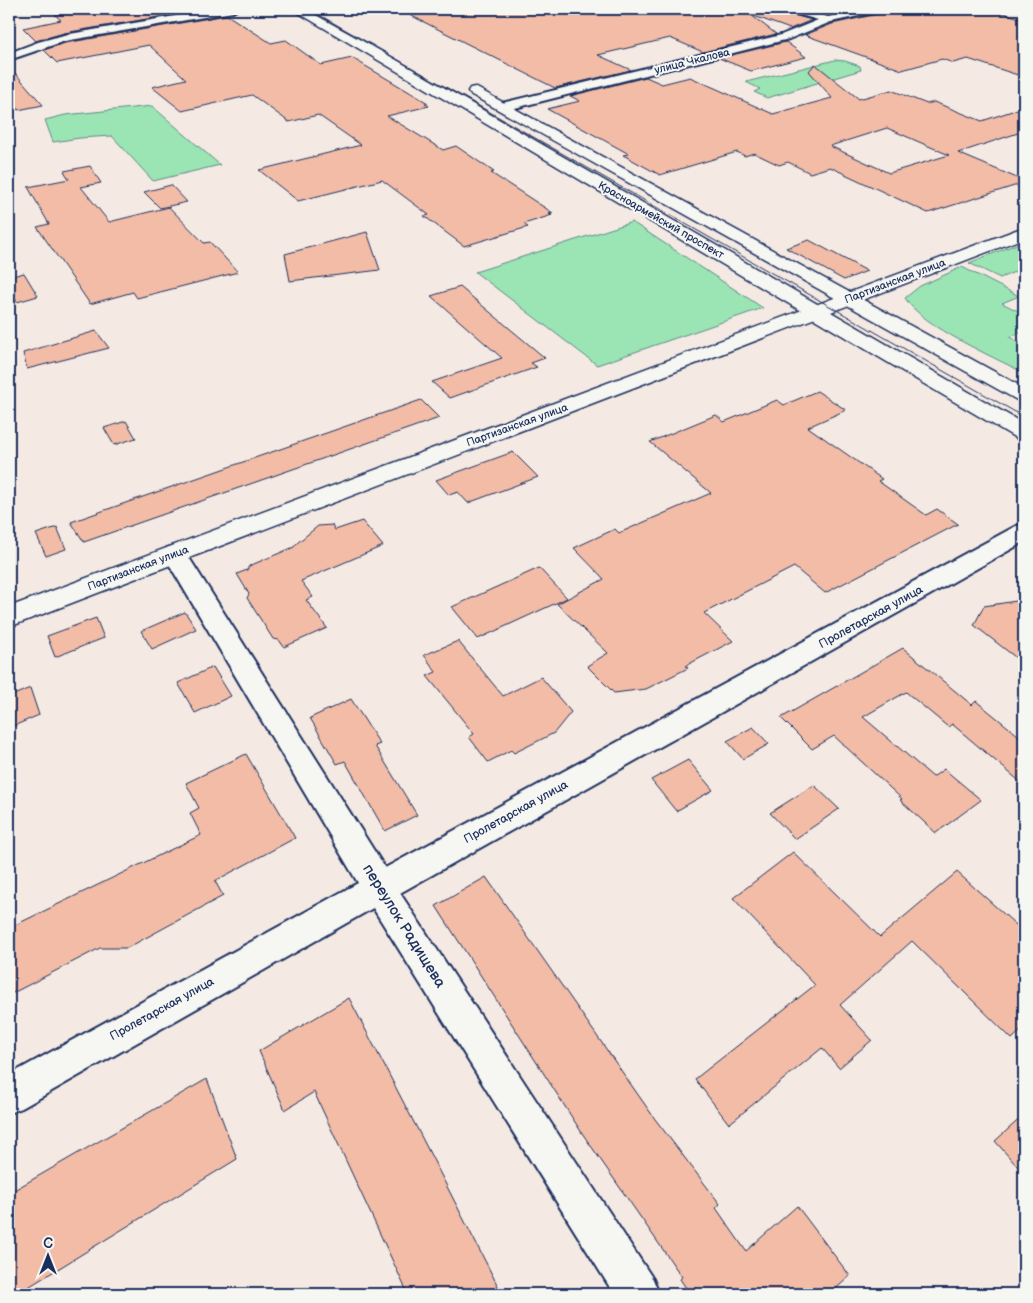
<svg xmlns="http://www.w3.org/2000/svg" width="1033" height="1303" font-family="'Balsamiq Sans',sans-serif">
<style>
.green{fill:#9be4b3;stroke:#5b8a88}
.building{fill:#f3bca6;stroke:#1b2f5e;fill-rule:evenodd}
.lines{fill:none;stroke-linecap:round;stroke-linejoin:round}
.minor-casing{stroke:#1b2f5e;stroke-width:4}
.secondary-casing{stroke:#1b2f5e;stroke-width:3}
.primary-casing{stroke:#1b2f5e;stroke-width:3}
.minor{fill:#f6f6f2;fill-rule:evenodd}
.secondary{fill:#f6f6f2;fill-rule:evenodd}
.primary{fill:#f6f6f2;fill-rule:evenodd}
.tram{stroke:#1b2f5e;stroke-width:1}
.labels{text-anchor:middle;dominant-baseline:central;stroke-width:4;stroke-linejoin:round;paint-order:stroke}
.far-street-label{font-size:11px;fill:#1b2f5e;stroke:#f6f6f2}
.street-label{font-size:12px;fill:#1b2f5e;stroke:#f6f6f2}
.near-street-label{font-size:15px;fill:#1b2f5e;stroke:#f6f6f2}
</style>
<rect width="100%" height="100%" fill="#f5eae3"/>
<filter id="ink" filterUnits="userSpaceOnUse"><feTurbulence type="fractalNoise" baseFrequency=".02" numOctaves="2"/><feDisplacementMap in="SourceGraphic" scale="10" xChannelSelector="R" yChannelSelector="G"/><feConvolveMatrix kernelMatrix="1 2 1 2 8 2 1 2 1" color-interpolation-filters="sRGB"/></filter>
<g filter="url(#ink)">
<g class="green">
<path d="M835 60 845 61 860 66 861 70 767 98 754 92 760 89 746 82Z"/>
<path d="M152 106 220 165 153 181 112 136 80 138 53 142 45 120 65 115Z"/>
<path d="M632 222 763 308 597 365 475 272Z"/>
<path d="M1024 241V268L1000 278 969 263Z"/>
<path d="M962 267 1019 296 1002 303 1024 314V331L1010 337 1024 345V373C992 356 923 327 905 298L920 286Z"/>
</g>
<g class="building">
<path d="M94 9H206L64 33 36 41 23 28 61 20 55 15Z"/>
<path d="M398 9H784L786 13 812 20 790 29 751 15 776 34 703 52 670 38 598 55 631 70 555 88Z"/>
<path d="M807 9H857L828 15Z"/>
<path d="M885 9H989L1024 19V77L968 59 953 63 942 59 902 70 805 35 832 24 882 13Z"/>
<path d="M227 15 271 43 286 40 321 65 352 58 428 103H425L429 106 387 116 443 150 456 146 494 172 491 173 553 213 549 214 552 215 524 224 528 227 464 246 424 216 429 215 382 180 298 201 259 170 361 145 318 115 289 122 252 95 182 111 152 87 186 79 149 45 57 63 44 50 65 43Z"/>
<path d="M786 42 806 57 751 71 719 58Z"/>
<path d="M815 64 859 99 891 90 927 104 934 102 982 121 1024 107V131L958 153 1024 181V183L928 213 830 167 810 173 788 162 779 165 754 153 745 156 737 152 660 175 623 155 629 154 547 109 580 101 570 96 646 77 662 84 690 77 773 114 832 98 809 71ZM887 128 949 155 889 173 830 146Z"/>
<path d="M9 66 43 105 18 110 9 98Z"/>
<path d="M90 166 101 183 81 187 109 222 169 207 204 243 210 242 238 272 137 298 133 292 90 304 37 227 49 224 28 187 69 179 64 171Z"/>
<path d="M171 185 187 202 160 208 144 192Z"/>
<path d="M367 232 380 270 290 281 285 254Z"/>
<path d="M809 240 867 271 844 280 786 248Z"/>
<path d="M24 273 38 296 17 302 9 290V277Z"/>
<path d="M460 287 545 358 531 363 537 367 450 398 432 382 502 358 431 296Z"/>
<path d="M96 331 109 348 27 369 23 353Z"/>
<path d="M817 391 846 410 808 427 882 479 878 481 926 515 937 509 958 524 825 593 794 567 704 613 733 641 685 666 688 668 646 689 614 693 587 666 608 653 557 604 604 579 574 548 615 529 619 533 711 493 650 442 716 415 724 422 777 400 784 405Z"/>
<path d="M421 400 439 418 84 542 71 522Z"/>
<path d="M126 421 136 438 114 445 104 428Z"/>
<path d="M513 452 538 477 468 503 458 492 449 495 436 480Z"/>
<path d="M362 521 383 546 301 581 313 597 306 600 327 628 284 647 279 640 273 639 247 598 249 594 237 574 247 570 249 566 294 547 297 543 318 526 332 525 335 530Z"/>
<path d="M57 527 66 549 46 556 36 534Z"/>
<path d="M539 568 567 598 478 639 452 607Z"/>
<path d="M1016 601 1024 607V664L974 625 984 606Z"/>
<path d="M185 612 196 629 152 649 141 631Z"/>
<path d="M96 618 104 638 55 657 47 636Z"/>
<path d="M458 641 503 696 541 677 571 712 554 733 514 753 511 750 488 762 469 737 474 734 427 676 436 672 424 655Z"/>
<path d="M903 648 972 705 976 701 1024 740V785L952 724 948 727 906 692 863 717 933 777 944 769 981 800 936 833 900 800 902 799 834 736 812 749 781 718Z"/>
<path d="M213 667 231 696 195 713 178 683Z"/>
<path d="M30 688 39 715 9 728V697Z"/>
<path d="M351 699 380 744 375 746 417 815 385 831 345 761 337 764 310 718Z"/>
<path d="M753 727 769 744 743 759 727 741Z"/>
<path d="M246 754 295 838 215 881 223 896 127 948H100L9 995V928L201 835 190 813 199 808 186 783Z"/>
<path d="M688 760 713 790 676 811 651 780Z"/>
<path d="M814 785 839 809 795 839 770 813Z"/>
<path d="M793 852 880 937 957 872 1024 932V1028L1012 1039 912 941 840 1005 872 1040 839 1068 822 1048 729 1124 695 1079 815 985 733 898Z"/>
<path d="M486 877 655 1119 720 1204 716 1208 746 1251 797 1206 850 1276 830 1294H690L680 1279 682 1277 582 1133 436 906Z"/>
<path d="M349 998 419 1132 502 1294H408L314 1092 285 1110 259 1051Z"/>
<path d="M207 1079 237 1159 17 1294H9V1193Z"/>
<path d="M1024 1115V1174L995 1141Z"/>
</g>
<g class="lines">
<g class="minor-casing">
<g id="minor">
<path d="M216 9H238L233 12 65 41 9 60V53L38 42 64 35Z"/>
<path d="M786 9H801L828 17 865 9H883L882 11 831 22 789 39 503 111 497 107 498 104 781 35 818 20 787 11Z"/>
<path d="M1024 524V542L400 893 653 1279 659 1294H614L373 908 22 1108 9 1113V1075L358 883 163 554 167 548 175 546 183 548 385 868 1016 526Z"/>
</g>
</g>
<g class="secondary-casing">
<path id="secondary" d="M1024 227V238L9 627V607Z"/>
</g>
<g class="primary-casing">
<g id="primary">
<path d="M292 9H305L393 58 1024 424V439L1016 438 926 385Z"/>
<path d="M475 87 1024 388V402L1017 400 470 94 468 91 470 88Z"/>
</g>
</g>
<use href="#minor" class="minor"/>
<use href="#secondary" class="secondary"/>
<use href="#primary" class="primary"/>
<path class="tram" d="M309 9 1024 417"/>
</g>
</g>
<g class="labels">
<g class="far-street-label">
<text transform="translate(692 61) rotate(-14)">улица Чкалова</text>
<text transform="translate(661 220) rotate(30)">Красноармейский проспект</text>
<text transform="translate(895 281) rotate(-21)">Партизанская улица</text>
<text transform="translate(517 425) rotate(-20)">Партизанская улица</text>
<text transform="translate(138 568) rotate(-21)">Партизанская улица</text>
</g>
<g class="street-label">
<text transform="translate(871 617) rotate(-29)">Пролетарская улица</text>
<text transform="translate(516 812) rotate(-29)">Пролетарская улица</text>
<text transform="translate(162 1009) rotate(-29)">Пролетарская улица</text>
</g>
<g class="near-street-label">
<text transform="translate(404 926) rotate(58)">переулок Радищева</text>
</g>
</g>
<rect width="1033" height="1303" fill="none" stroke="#f6f6f2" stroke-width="30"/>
<rect x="15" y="15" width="1003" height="1273" fill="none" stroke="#1b2f5e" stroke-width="2" filter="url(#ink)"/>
<g transform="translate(48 1256)" stroke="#f6f6f2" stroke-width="4" paint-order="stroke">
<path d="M0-4L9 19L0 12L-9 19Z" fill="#1b2f5e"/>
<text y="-8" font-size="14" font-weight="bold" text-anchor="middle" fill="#1b2f5e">С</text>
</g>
</svg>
